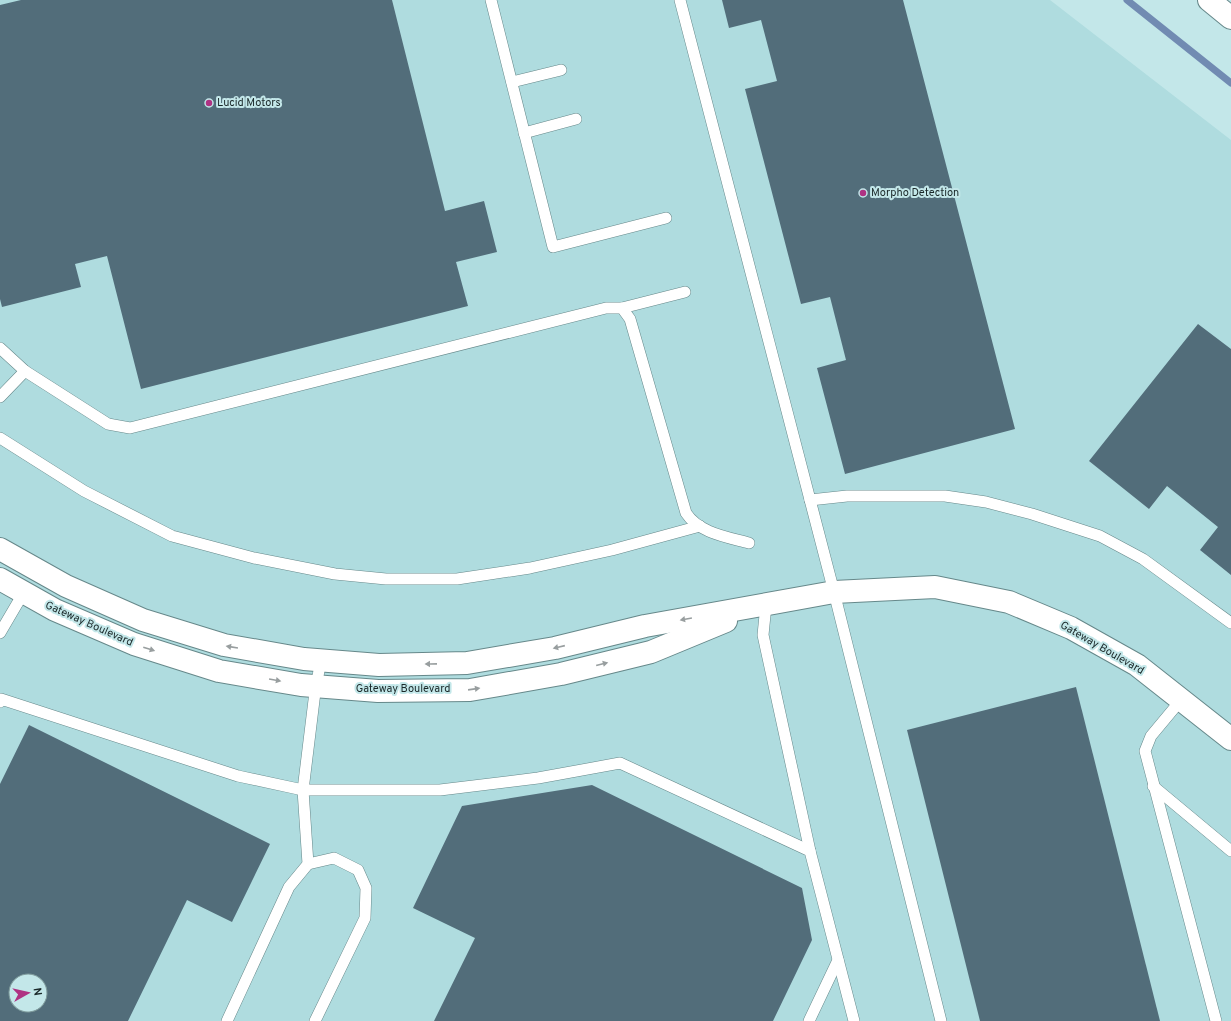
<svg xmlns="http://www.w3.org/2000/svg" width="1231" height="1021" font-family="Overpass,sans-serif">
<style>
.built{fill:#afdcdf;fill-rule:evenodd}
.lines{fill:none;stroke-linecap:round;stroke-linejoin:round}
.stream{stroke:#718bb2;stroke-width:7}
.building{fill:#526d7a;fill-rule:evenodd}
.lane-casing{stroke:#66888a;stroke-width:12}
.secondary-casing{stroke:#66888a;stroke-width:24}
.highway-casing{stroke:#66888a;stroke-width:24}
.lane{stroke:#fff;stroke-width:11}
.secondary{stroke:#fff;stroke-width:22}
.highway{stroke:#fff;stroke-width:22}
.oneway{fill:#989e9f}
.poi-dot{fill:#af3283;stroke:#c3e7e9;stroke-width:1.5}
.labels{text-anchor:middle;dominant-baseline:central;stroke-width:4;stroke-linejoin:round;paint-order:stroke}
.poi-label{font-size:11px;fill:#1a2829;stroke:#c3e7e9;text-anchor:start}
.street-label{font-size:11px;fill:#1a2829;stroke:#c3e7e9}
</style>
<rect width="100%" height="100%" fill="#c3e7e9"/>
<path class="built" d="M0 0H1050L1231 140V1021H0ZM16 981H40V1005H16Z"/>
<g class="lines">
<path class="stream" d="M1127 0 1231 83"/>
</g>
<g class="building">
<path d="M21 0H392L445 211 484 201 497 252 456 262 468 306 141 389 107 256 75 264 81 287 2 307 0 299V5Z"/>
<path d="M722 0H903L1015 429 845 474 817 368 846 360 830 297 801 304 745 89 777 81 761 20 729 28Z"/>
<path d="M1198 324 1231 349V575L1200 550 1218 527 1167 486 1149 509 1089 461Z"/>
<path d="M1076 687 1160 1021H980L907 730Z"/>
<path d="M29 725 270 844 232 922 187 900 128 1021H0V784ZM16 981H40V1005H16Z"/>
<path d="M592 785 802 888 812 940 773 1021H434L475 938 413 908 462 806Z"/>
</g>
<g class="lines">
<g class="lane-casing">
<g id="lane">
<path d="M491 0 553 247 666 218"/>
<path d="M680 0 834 592 941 1021"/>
<path d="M512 82 561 70"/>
<path d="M524 133 576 119"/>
<path d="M622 308 685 292"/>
<path d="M0 348 25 371"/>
<path d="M0 397 25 371 108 424 130 428 606 308H622L630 319 686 513C699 533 727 537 749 543"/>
<path d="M0 438 84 491 172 536 254 558 335 574 386 579H457L530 568 612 550 700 526"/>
<path d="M810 500 847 496H945L986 502 1032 514 1100 536 1143 559 1231 623"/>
<path d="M766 605 763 635 810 851"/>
<path d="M0 633 24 592"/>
<path d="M1181 700 1151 736 1145 751 1216 1021"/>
<path d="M0 702 1 699 238 776 303 790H440L538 778 620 763 810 851 854 1021"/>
<path d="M1153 786 1231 851"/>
<path d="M308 864 334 858 358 870 366 888 365 918 315 1021"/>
<path d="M227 1021 289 887 308 864 303 790 315 692 321 660"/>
<path d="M809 1021 838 960"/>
</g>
</g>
<g class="secondary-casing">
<g id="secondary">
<path d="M0 549 66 586 143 620 224 645 304 659 379 665 467 663 555 648 645 626 834 592 935 587 1009 602 1071 628 1137 665 1231 739"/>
<path d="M0 579 55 610 134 644 219 671 301 685 378 691 470 690 561 674 651 652 726 621"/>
</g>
</g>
<g class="highway-casing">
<path id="highway" d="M1209 0 1231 18"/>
</g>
<use href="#lane" class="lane"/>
<use href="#secondary" class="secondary"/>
<use href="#highway" class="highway"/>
</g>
<defs><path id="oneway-solid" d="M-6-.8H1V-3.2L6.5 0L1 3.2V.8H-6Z"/></defs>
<g class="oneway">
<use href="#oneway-solid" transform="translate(686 619) rotate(170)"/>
<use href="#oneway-solid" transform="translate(232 647) rotate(-171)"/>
<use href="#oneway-solid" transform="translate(559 647) rotate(167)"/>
<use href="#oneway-solid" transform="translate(149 649) rotate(17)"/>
<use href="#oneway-solid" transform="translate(431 664) rotate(179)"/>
<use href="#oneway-solid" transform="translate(602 664) rotate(-14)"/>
<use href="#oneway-solid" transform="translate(275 680) rotate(10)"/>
<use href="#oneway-solid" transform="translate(474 689) rotate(-8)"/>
</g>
<g class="poi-dot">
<circle cx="209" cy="103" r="4"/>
<circle cx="863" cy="193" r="4"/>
</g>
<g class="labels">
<g class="poi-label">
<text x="217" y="103">Lucid Motors</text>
<text x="871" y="193">Morpho Detection</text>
</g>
<g class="street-label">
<text transform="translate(89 624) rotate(24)">Gateway Boulevard</text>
<text transform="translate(1102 648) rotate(30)">Gateway Boulevard</text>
<text x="403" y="689">Gateway Boulevard</text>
</g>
</g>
<g transform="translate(28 993) rotate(82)"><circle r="19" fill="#c3e7e9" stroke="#7f9b9c"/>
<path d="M0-3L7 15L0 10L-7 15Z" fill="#af3283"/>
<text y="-6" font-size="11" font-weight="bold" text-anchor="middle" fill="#1a2829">N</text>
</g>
</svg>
